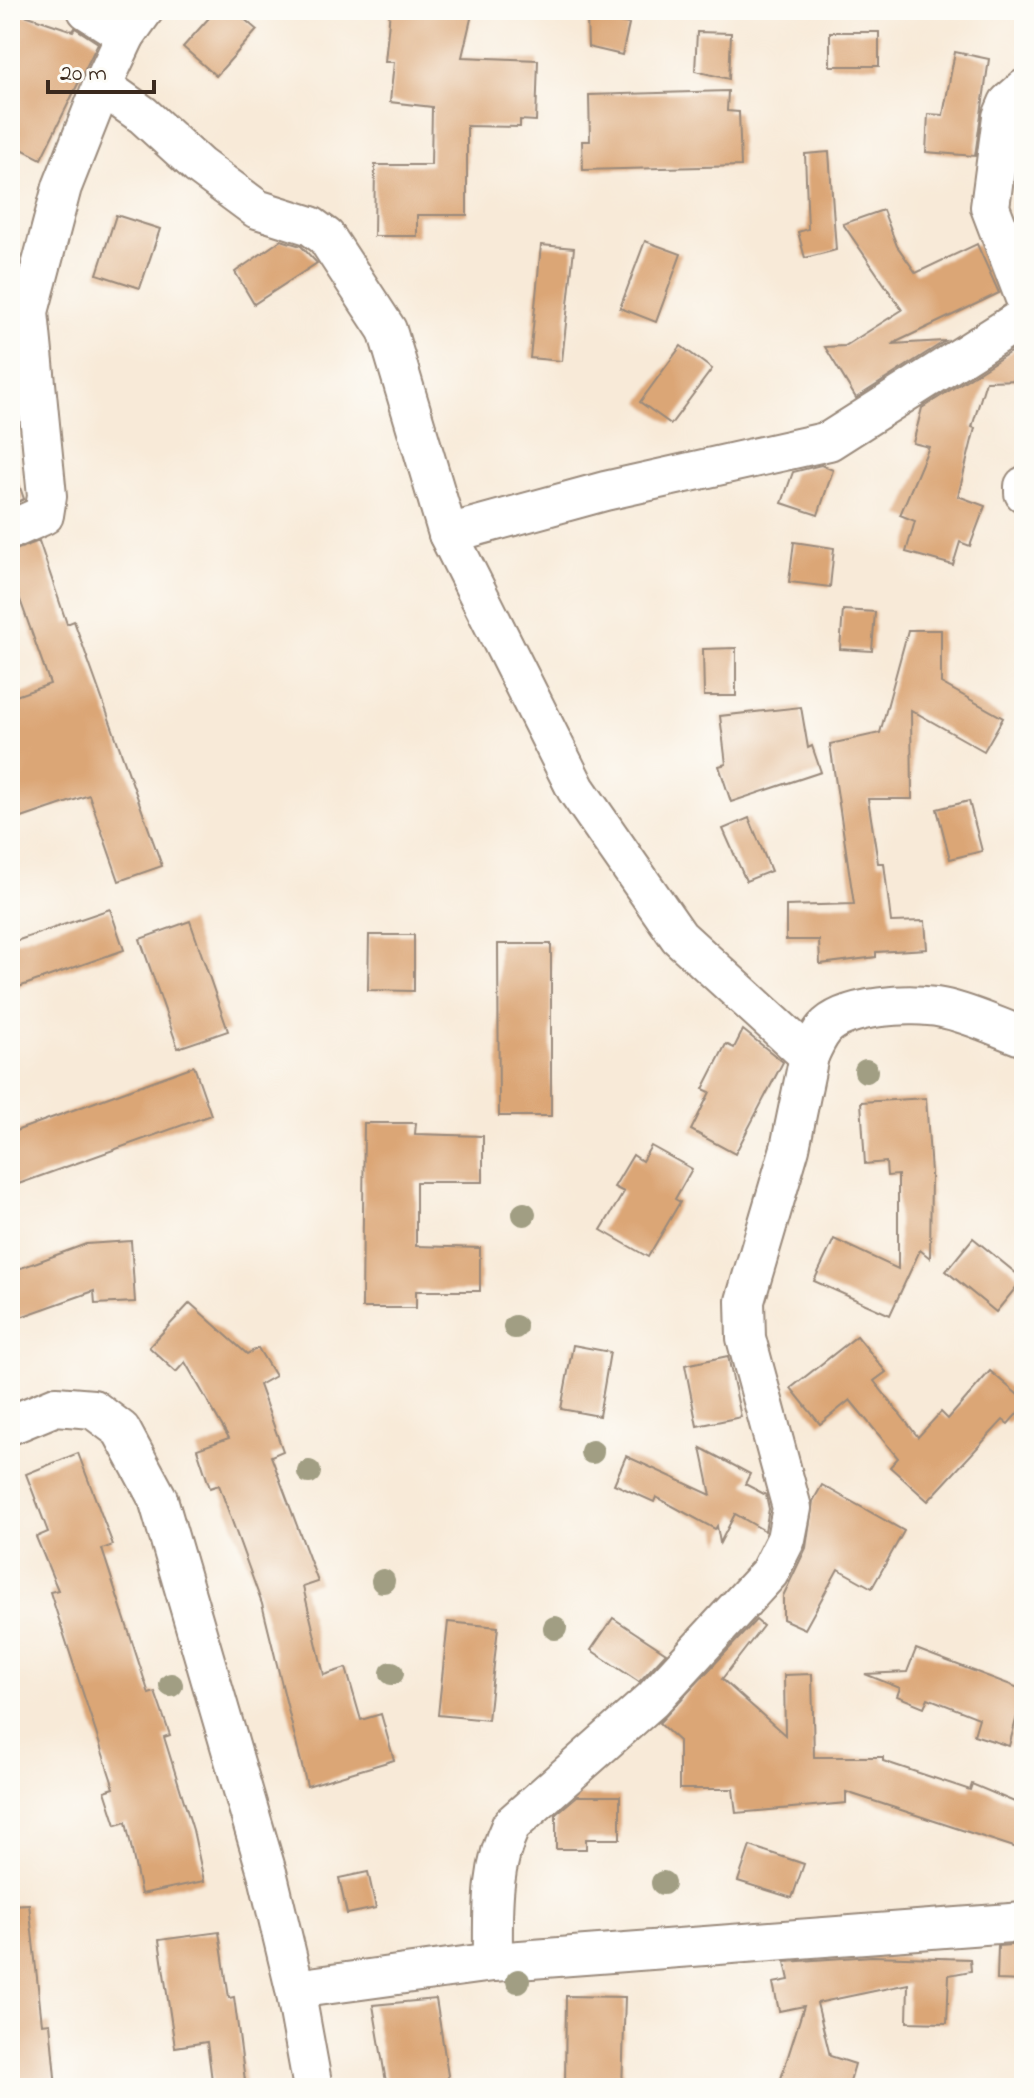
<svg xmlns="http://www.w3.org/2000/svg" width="1034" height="2098" font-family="'Indie Flower',sans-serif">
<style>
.building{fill:#dba676}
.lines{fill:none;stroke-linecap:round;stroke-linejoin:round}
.minor-casing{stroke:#9a8a7b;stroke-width:42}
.minor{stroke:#fff;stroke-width:38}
.tree{fill:#a19e83}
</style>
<rect width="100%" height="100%" fill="#fdfcf7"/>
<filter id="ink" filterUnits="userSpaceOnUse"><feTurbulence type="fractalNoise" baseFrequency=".0125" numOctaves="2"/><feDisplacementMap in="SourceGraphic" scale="16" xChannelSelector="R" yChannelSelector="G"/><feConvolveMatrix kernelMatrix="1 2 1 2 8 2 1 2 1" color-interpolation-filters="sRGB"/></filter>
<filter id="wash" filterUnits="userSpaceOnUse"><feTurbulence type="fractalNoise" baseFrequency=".006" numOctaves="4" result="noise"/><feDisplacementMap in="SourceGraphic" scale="32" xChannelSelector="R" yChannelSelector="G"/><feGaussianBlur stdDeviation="1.8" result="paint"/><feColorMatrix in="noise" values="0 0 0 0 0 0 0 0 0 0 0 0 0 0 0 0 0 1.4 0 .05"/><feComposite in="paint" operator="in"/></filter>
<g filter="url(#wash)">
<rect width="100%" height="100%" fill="#f8ead8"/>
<g id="blocks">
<g class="building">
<path d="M10 10 73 31 75 28 98 43 41 159 10 143Z"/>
<path d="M216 10H234L257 30 216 76 183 47Z"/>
<path d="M390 10H473L462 57 538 60 536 121 520 120V127L467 126V215H417V236H374L375 165H431L432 107 390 102 394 62H385Z"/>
<path d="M587 15 629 24 622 55 588 47Z"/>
<path d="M697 32 731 33 729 79 695 71Z"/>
<rect x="830" y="32" width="49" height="34"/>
<path d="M955 52 989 59 975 156 926 152 928 114 943 115Z"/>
<path d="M728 91 727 111 739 112 741 166 583 170 582 141H590L589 95Z"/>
<path d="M829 152 836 250 805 258 798 232 808 229 805 154Z"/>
<path d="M883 210 897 246 916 273 977 244 999 293 892 344 945 341 856 398 825 347 845 346 902 310 843 224Z"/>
<path d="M116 215 160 229 140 288 97 274Z"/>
<path d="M281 240 301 246 317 263 254 304 235 272Z"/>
<path d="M645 241 681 254 656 322 620 308Z"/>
<path d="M541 245 574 248 562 361 530 358Z"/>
<path d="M681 346 712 369 671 424 640 402Z"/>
<path d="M1020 346 1022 380 986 381 972 427 975 428 958 496 985 506 970 546 960 542 953 565 906 552 915 521 900 515 929 447 913 443 922 408Z"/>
<path d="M821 465 833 470 818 515 782 503 793 472Z"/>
<path d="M14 470 24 499 10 506V471Z"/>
<path d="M39 541 67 624 74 621 162 866 119 881 89 795 10 822V698L50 684 18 594 10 597V552Z"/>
<path d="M794 542 834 548 830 587 789 582Z"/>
<path d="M843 610 875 612 872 651 840 649Z"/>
<path d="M908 630H941V683L1003 718 984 751 911 710 912 799H868L878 863H884L891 922 925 921 927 949 876 952V957L820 964 819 940H786V906L854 904 830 744 880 733Z"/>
<path d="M736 648V696H704L703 649Z"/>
<path d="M801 707 808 748 812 746 821 772 731 802 719 766 726 764 720 716Z"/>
<path d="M969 801 982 851 950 859 937 809Z"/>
<path d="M749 818 771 871 746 881 723 829Z"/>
<path d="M110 909 124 950 10 990V943Z"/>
<path d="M190 921 228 1031 178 1048 140 939Z"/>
<path d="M369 935H414V991L368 990Z"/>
<path d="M498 944H551V1116H499Z"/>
<path d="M743 1030 783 1062 735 1154 691 1130 710 1092 703 1089 726 1044 734 1048Z"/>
<path d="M194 1066 211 1115 10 1187V1133Z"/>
<path d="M926 1098 931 1173 930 1258 920 1250 890 1315 814 1281 834 1239 898 1269V1175L887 1176 886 1162 865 1164 861 1102Z"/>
<path d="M364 1123H416L415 1134 483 1136V1182H416V1246L480 1248V1291H416V1308H362Z"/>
<path d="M651 1146 692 1169 675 1199 680 1202 648 1257 601 1230 624 1192 614 1187 633 1155 642 1161Z"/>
<path d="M973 1238 1023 1279 996 1312 946 1271Z"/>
<path d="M131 1241 135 1302 95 1304 94 1291 15 1319 10 1305V1272L86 1244Z"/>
<path d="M190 1303 247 1354 258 1348 275 1376 259 1385 283 1451 271 1456 318 1582 303 1587 324 1675 346 1668 361 1720 381 1714 394 1760 307 1786 262 1604 219 1485 210 1488 197 1449 229 1438 185 1362 176 1372 149 1347Z"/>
<path d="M857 1336 886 1372 874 1381 918 1437 941 1412 948 1419 990 1371 1024 1400V1406L1008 1424 1003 1420 928 1501 890 1467 898 1458 850 1400 820 1424 791 1388Z"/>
<path d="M573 1345 610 1352 599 1416 561 1409Z"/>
<path d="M728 1356 741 1417 697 1426 685 1365Z"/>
<path d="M701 1448 750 1474 745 1484 766 1495 769 1509 765 1531 735 1514 720 1543 717 1526 715 1529 656 1497 654 1502 614 1484 626 1456 711 1495Z"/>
<path d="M78 1453 113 1545 102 1549 149 1694 155 1692 170 1735 164 1737 193 1830 204 1881 141 1894 126 1822 116 1825 105 1791 114 1788 50 1592 58 1590 36 1537 48 1532 26 1474Z"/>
<path d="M822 1485 904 1531 872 1588 838 1569 805 1629 783 1619V1596L806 1548 813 1501Z"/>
<path d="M613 1618 666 1653 639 1682 591 1650Z"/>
<path d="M756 1620 763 1626 722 1679 785 1735 784 1675 812 1674 814 1757H883V1761L970 1790 972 1784 1024 1806V1832L1017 1848 846 1792V1803L736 1813 733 1789H679V1741L659 1723Z"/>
<path d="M448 1622 498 1627 488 1720 438 1715Z"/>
<path d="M916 1649 1024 1690 1009 1746 974 1735 979 1718 928 1698 924 1707 897 1696 900 1688 865 1674 907 1672Z"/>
<path d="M577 1796H620V1839H586V1849H556V1814Z"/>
<path d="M750 1846 804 1864 792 1898 738 1881Z"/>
<path d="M368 1872 376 1908 347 1914 339 1878Z"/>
<path d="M29 1904 42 2024 50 2023 56 2088H10V1905Z"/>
<path d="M219 1932 229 1998 234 1997 246 2088H213L207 2042 175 2047 159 1940Z"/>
<path d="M1024 1944V1981L997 1980 998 1946Z"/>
<path d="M872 1956 970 1959 971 1971 949 1975 947 2023 907 2022 908 1984 817 2003 830 2056 855 2064 848 2088H778L804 2006 779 2011 773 1983 789 1980 785 1962Z"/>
<path d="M566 1996 625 1997 622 2088H565Z"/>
<path d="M436 1999 450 2088H387L373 2005Z"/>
</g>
</g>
</g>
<g filter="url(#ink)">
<use href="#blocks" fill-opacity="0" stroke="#9a8a7b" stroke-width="2"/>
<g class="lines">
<g class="minor-casing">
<g id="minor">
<path d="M87 10 126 35"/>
<path d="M102 86 143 115 199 166 257 209 311 226 326 237 387 330 448 534 576 789 679 937 809 1056 790 1148 745 1301 746 1338 792 1508 786 1539 769 1573 652 1700 511 1825C490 1870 493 1913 493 1962"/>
<path d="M1024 89 1008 103 1002 117 990 207 1024 296"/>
<path d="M1024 486V493"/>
<path d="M10 530 44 515 47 496 29 312 62 187 102 86 126 35 144 10"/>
<path d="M448 534 605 491 829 441 1024 317"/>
<path d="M809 1056C813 1047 818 1036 824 1029 844 1005 913 1002 942 1008 971 1014 997 1027 1024 1037"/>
<path d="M10 1425 56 1406 93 1409 121 1430 158 1499 268 1876 295 1989 313 2088"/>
<path d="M295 1989 493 1962 1024 1922"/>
</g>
</g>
<use href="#minor" class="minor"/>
</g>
<g class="tree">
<circle cx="866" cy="1071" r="12"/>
<circle cx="524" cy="1214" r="12"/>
<circle cx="515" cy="1327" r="12"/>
<circle cx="592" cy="1452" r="12"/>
<circle cx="309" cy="1472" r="12"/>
<circle cx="383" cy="1581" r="12"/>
<circle cx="555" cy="1628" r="12"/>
<circle cx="392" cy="1673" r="12"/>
<circle cx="171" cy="1685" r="12"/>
<circle cx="663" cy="1883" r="12"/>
<circle cx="518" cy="1981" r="12"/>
</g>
</g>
<rect width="1034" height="2098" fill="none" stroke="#fdfcf7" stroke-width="40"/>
<path d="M48 80v12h106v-12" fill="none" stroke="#3b2a1e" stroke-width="4"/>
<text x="60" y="80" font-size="24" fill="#3b2a1e" stroke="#fdfcf7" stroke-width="6" paint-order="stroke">20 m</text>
</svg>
